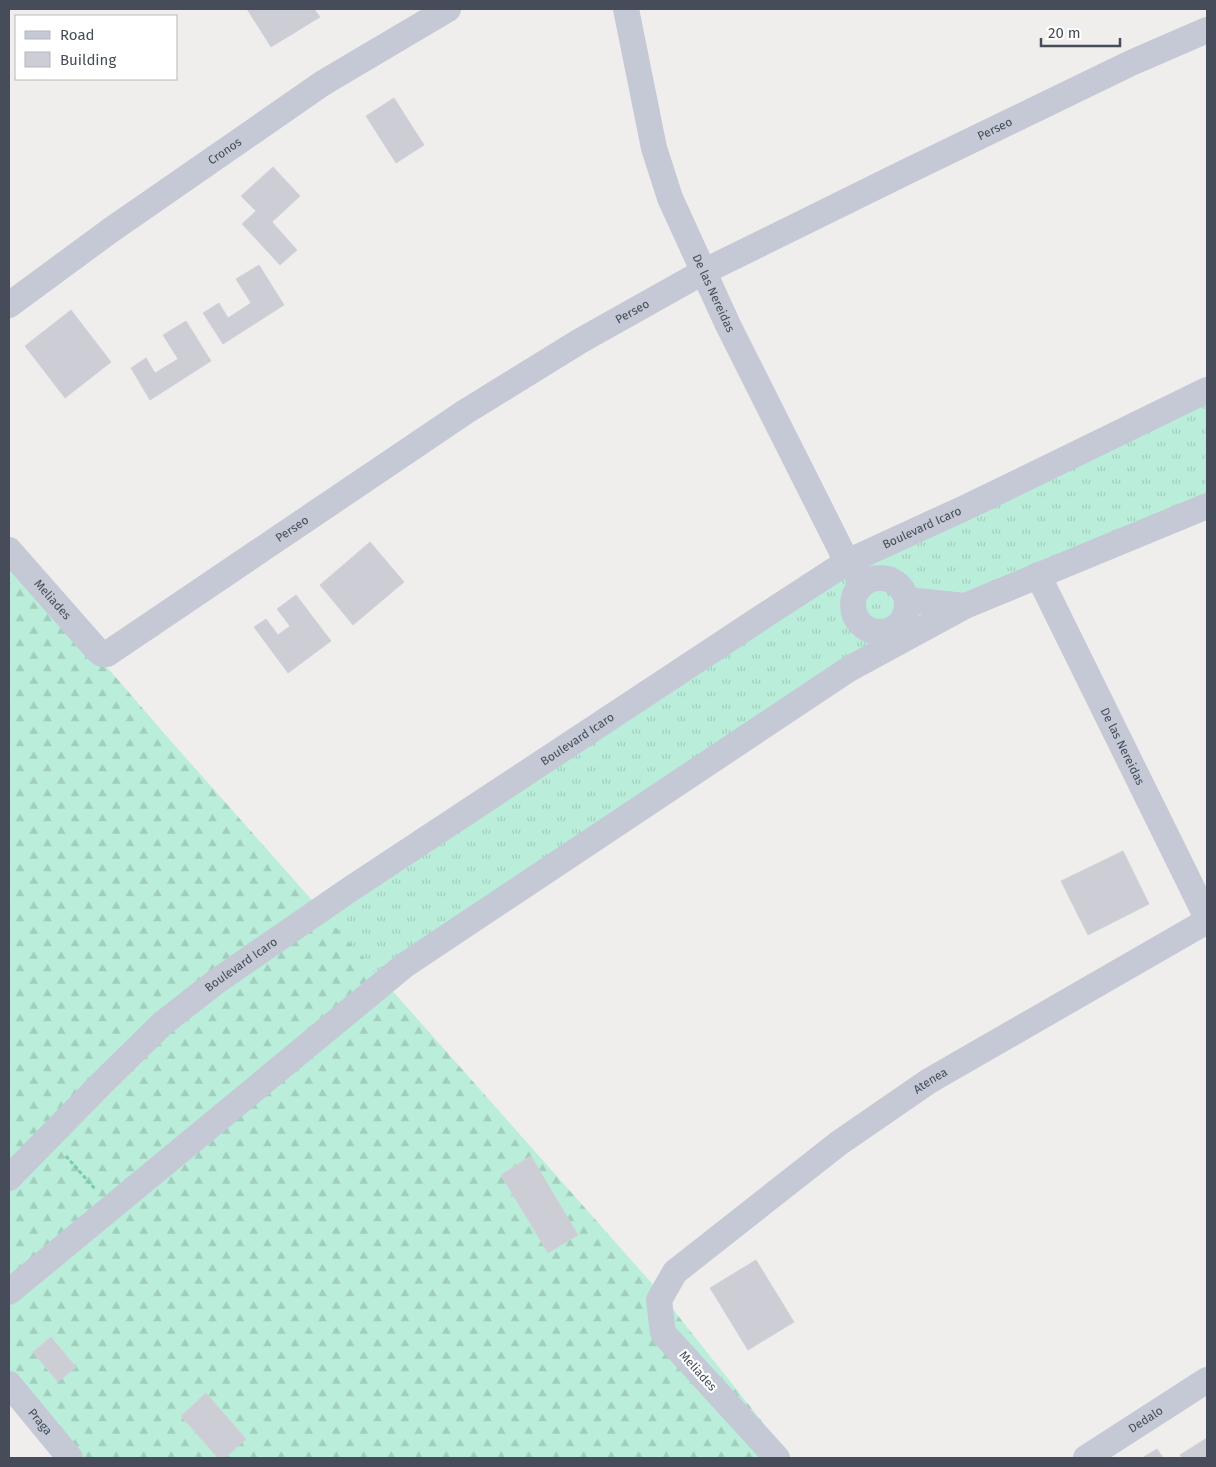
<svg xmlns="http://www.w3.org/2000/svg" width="1216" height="1467" font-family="'Fira Sans',sans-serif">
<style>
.grass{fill:url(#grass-tufts)}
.forest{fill:url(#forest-firs)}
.building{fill:#cdced5;stroke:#d1d2d9}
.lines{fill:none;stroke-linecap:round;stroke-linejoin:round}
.path{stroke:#74ccb3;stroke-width:3;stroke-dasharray:4 2.5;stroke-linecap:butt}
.minor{stroke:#c4c9d5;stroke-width:26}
.labels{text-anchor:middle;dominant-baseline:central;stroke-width:4.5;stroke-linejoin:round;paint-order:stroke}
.street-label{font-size:12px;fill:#464c5a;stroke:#fff}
</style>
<defs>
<pattern id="grass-tufts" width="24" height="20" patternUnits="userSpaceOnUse" patternTransform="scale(1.25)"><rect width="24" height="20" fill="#bbeeda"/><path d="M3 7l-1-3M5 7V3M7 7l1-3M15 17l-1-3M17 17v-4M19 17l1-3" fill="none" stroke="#a2cebd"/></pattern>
<pattern id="forest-firs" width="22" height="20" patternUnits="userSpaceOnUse" patternTransform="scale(1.25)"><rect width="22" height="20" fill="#bbeeda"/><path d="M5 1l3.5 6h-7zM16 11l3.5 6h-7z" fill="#a2cebd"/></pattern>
</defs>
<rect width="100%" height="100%" fill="#f0eeed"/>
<path class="grass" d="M1207 389V506L849 669 405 965 162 1024 847 562Z"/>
<path class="forest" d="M9 554 170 740 656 1288 791 1458H70L9 1384Z"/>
<g class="building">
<path d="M247 9H314L320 17 271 47Z"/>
<path d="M394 98 424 145 396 163 366 116Z"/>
<path d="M273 167 300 196 272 222 297 250 280 265 242 224 256 211 241 196Z"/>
<path d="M259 265 284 305 223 344 203 313 219 303 228 318 251 303 236 279Z"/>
<path d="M71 310 111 362 65 398 25 346Z"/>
<path d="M186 321 211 361 150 400 131 368 146 358 155 373 178 359 163 335Z"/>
<path d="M370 542 404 582 353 625 320 585Z"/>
<path d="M296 595 331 641 288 673 254 627 266 619 278 635 290 626 277 609Z"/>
<path d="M1123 851 1149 904 1088 935 1061 881Z"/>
<path d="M531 1156 578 1235 548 1253 501 1175Z"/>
<path d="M756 1260 794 1322 748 1350 710 1288Z"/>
<path d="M51 1337 76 1367 58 1382 33 1352Z"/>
<path d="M206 1393 246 1439 225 1458H218L181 1416Z"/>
<path d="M1207 1438V1458H1182L1180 1455Z"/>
<path d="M1157 1449 1163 1458H1142Z"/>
</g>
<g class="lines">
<path class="path" d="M66 1156 95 1189"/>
<g class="minor">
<path id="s1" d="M626 9 654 148 670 198 728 325 847 562 866 581"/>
<path id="s2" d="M9 305 111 230 323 83 448 9"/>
<path id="s3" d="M9 550 97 650 102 654H107L465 412 580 341 703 272 906 172 1131 63 1207 30"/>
<path id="s4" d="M1038 575 1207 918"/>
<circle cx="880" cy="605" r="27"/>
<path d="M907 600 965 606"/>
<path id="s5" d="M9 1178 104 1081 162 1024 217 981 349 890 776 608 847 562 969 506 1207 390"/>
<path d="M9 1292 405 965 849 669 965 606 1207 506"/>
<path id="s6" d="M9 1384 70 1458"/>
<path id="s7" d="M777 1458 663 1333 659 1300 675 1272 839 1143 929 1081 1207 921"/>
<path id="s8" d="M1086 1458 1207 1380"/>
</g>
</g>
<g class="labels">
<g class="street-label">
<text stroke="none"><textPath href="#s3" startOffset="1178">Perseo</textPath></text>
<text stroke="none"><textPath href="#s2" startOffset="265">Cronos</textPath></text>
<text stroke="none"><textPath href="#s1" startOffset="299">De las Nereidas</textPath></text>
<text stroke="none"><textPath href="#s3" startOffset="772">Perseo</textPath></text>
<text stroke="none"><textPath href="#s5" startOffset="1126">Boulevard Icaro</textPath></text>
<text stroke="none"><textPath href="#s3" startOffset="368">Perseo</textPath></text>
<text stroke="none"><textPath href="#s3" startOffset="66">Meliades</textPath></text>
<text stroke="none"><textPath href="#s5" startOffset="721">Boulevard Icaro</textPath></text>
<text stroke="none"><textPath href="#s4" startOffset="191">De las Nereidas</textPath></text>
<text stroke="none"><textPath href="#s5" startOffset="316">Boulevard Icaro</textPath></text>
<text stroke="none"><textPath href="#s7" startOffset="554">Atenea</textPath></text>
<text transform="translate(698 1371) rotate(48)">Meliades</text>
<text stroke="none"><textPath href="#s8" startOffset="71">Dedalo</textPath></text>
<text stroke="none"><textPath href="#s6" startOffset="49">Praga</textPath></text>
</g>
</g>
<rect width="1216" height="1467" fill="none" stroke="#464c5a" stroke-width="20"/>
<rect x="15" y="15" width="162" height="65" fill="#ffffff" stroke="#b5b7bd"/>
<rect x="25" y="31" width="25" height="8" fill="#c4c9d5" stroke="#b5b7bd"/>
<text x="60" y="40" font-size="15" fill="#464c5a">Road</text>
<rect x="25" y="52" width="25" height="15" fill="#cdced5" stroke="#b5b7bd"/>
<text x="60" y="65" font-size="15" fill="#464c5a">Building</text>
<path d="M1041 38v8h79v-8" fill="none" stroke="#464c5a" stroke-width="2.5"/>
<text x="1048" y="38" font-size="15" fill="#464c5a" stroke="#ffffff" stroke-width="4" paint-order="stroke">20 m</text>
</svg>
